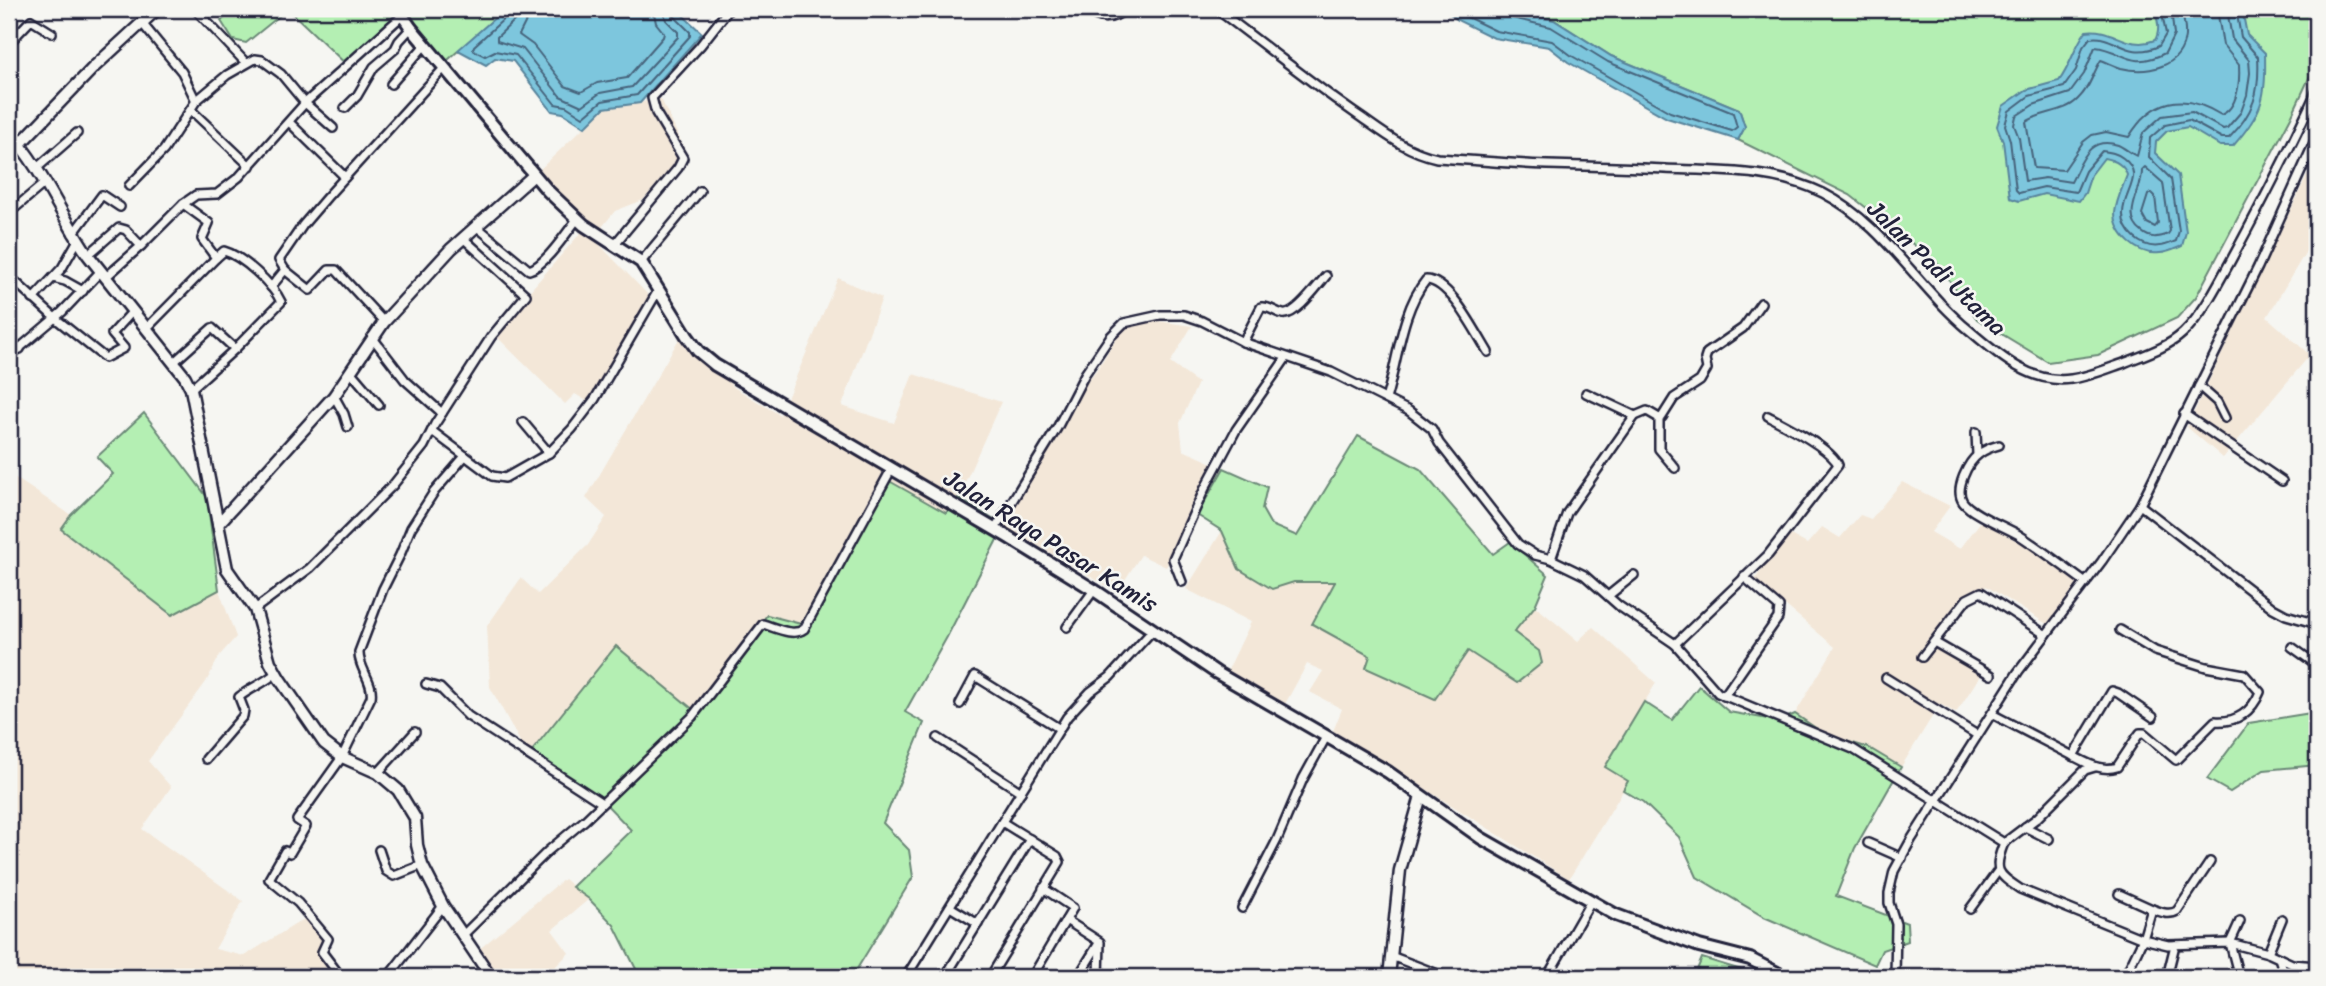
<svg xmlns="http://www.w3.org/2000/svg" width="2326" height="986" font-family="Sriracha,sans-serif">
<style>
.built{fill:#f3e7d8}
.green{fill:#b4efb3;stroke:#6b8877;stroke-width:2}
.water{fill:#7dc6dd;stroke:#59849c;stroke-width:2}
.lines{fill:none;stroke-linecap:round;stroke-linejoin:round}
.shore{stroke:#46647c;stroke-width:2}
.minor-casing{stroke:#22223b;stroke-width:12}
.tertiary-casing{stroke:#22223b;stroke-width:15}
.secondary-casing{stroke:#22223b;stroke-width:16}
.minor{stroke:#f6f6f2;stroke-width:7}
.tertiary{stroke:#f6f6f2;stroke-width:10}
.secondary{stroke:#f6f6f2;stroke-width:10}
.labels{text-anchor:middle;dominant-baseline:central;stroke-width:5;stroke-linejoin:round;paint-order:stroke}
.street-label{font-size:24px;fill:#22223b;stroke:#f6f6f2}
</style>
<rect width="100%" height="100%" fill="#f6f6f2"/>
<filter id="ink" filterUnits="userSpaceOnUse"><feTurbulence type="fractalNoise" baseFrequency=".0143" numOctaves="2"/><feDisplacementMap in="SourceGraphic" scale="14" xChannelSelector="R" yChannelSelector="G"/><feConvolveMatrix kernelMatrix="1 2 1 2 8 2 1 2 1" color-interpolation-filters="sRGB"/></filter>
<g filter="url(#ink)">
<g class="built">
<path d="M661 99 686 152 643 200 615 211 593 238 652 299 592 404 575 394 565 404 493 333 584 229 535 174 604 108Z"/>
<path d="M2317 155V233L2267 317 2310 355 2223 458 2187 427Z"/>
<path d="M838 278 882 298 842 406 894 423 913 374 1001 402 958 498 946 513 884 479 801 624 695 712 528 756 490 687 487 626 521 578 538 594 588 545 606 517 586 498 679 339 735 388 780 415Z"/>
<path d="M1130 317 1192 326 1170 363 1198 383 1180 423 1183 450 1224 468 1166 567 1141 555 1117 592 1004 526 1069 405 1098 368Z"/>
<path d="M11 475 71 515 61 529 171 615 219 590 236 637 220 655 206 682 148 761 171 787 142 829 243 901 215 949 244 956 309 916 328 938 321 951 340 977H9V477Z"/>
<path d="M1902 482 1950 506 1931 532 1960 549 1981 521 2086 579 2050 626 1986 586 1938 642 1985 668 1956 713 1940 704 1901 767 1869 748 1826 735 1795 714 1835 647 1755 580 1785 532 1807 544 1822 527 1840 538 1860 515 1871 519Z"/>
<path d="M1222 531 1239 569 1272 589 1294 582H1335L1313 624 1370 656 1367 668 1468 650 1517 683 1542 663 1539 651 1514 632 1535 606 1578 641 1593 627 1656 683 1605 767 1629 781 1569 879 1333 731 1342 709 1310 692 1323 671 1307 664 1285 704 1226 674 1251 622 1186 589Z"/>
<path d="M564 879 589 899 552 930 569 953 556 966 540 977H497L477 951Z"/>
</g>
<g class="green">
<path d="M235 9H505L440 67 398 21 350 68 288 9 246 43 233 40 221 21Z"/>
<path d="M1503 9H2317V61L2291 117 2196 297 2177 318 2098 355 2048 362 1977 319 1937 263 1850 195 1738 140 1745 127 1739 109 1611 56 1554 20Z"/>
<path d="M144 413 207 497 219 590 172 615 61 529 71 515 113 474 97 457Z"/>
<path d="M1358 436 1420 469 1493 554 1510 542 1548 575 1535 606 1514 632 1539 651 1542 663 1517 683 1468 651 1435 699 1366 668 1370 656 1312 624 1335 582H1294L1272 589 1239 569 1222 531 1197 515 1224 468 1267 487 1262 509 1271 525 1297 536Z"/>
<path d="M884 478 946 513 958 498 1004 526 947 637 905 712 924 723 883 823 909 850 913 877 852 977H640L614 925 589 899 572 887 631 830 602 800 528 756 616 646 695 711 767 615 801 624Z"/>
<path d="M1699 686 1729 712 1779 721 1795 714 1826 735 1869 748 1901 767 1855 848 1836 896 1907 923 1908 941 1882 950 1875 965 1764 917 1697 877 1679 837 1643 802 1623 790 1628 781 1605 767 1644 702 1672 720Z"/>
<path d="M2317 712V765L2264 770 2230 792 2207 779 2249 723Z"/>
<path d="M1702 958 1764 977H1765H1694Z"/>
</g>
<g class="water">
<path d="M505 9H676L702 33 640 103 604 108 585 127 563 113 552 111 513 61 495 58 486 65 458 50Z"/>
<path d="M1444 9H1503L1554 20 1611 56 1739 109 1745 127 1738 140 1667 118 1568 62 1549 47 1494 38 1459 21Z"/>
<path d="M2152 9H2242L2247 35 2265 53C2266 99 2263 112 2233 146H2220L2188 127 2167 131 2156 142 2155 153 2178 175 2186 232 2182 246C2175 249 2167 253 2160 253 2138 256 2115 235 2115 213 2116 201 2123 186 2127 175 2124 164 2114 160 2104 158L2091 175 2085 193 2079 201 2044 194 2019 201 2010 198 2003 141 1997 126 2003 106 2026 90 2059 81C2071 65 2074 47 2086 31 2113 27 2127 51 2155 40 2160 32 2159 17 2152 9Z"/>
</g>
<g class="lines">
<g class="shore">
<path d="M509 9 506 17 474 46 473 50 485 56 495 51 516 55 555 104 566 106 583 117 602 101 637 95 690 36V32L674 16 672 9"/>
<path d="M518 9 515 20 497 37V41L523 49 560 96 582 106 600 93 632 87 678 37V32L666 20 663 9"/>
<path d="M528 9 527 19 519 35 533 45 565 86 581 92 597 83 627 78 663 37 664 33 656 23 653 9"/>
<path d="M1455 9 1463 15 1496 31 1552 41 1572 56 1670 112 1732 131 1737 127 1733 113 1608 62 1551 27 1512 18 1508 14V9"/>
<path d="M2161 9 2166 34 2159 46C2126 61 2116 34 2090 38L2083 47 2076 70 2064 87 2029 96 2009 111 2005 125 2010 140 2016 190 2019 193 2044 187 2076 192 2085 171 2102 151C2110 152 2117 153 2123 158 2146 175 2123 192 2123 213 2122 232 2142 249 2160 246 2165 246 2171 243 2176 241L2179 231 2171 179 2149 157 2150 138 2165 125 2189 120 2222 138H2229C2254 113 2260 92 2258 57L2241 37 2236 9"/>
<path d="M2171 9 2174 35 2165 53C2130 71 2124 50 2095 47L2084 74 2070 93 2033 105 2016 116 2014 125 2019 138 2025 181 2045 178 2071 182C2082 162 2088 135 2118 145 2125 148 2131 154 2137 156L2143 133 2162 116 2192 112 2223 129 2227 128 2241 112 2247 95 2250 73 2249 60 2232 39 2227 9"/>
<path d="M2181 9C2183 17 2186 27 2185 36 2182 68 2146 74 2121 68 2114 66 2107 62 2101 60 2093 73 2090 88 2078 99 2065 113 2042 111 2026 122L2034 168 2064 170 2083 142 2092 135 2106 132 2129 137C2152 99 2183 91 2221 115 2238 108 2240 82 2239 65L2223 45 2217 9"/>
<path d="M2145 167 2163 183 2170 231 2168 234C2158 238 2150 239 2142 232 2120 216 2143 191 2142 170Z"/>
<path d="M2152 193 2155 196 2158 223 2155 227 2147 223 2142 214 2148 195Z"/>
</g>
<g class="minor-casing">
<g id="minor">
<path d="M195 9 246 63"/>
<path d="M1087 9C1099 21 1113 20 1125 9"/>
<path d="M1216 9C1265 45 1312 84 1362 118 1386 135 1408 152 1437 158 1474 160 1511 164 1548 165 1588 166 1626 167 1665 169 1718 171 1774 169 1823 193 1884 224 1918 288 1969 330 1996 353 2031 385 2071 379 2088 377 2107 369 2124 363 2143 355 2167 348 2183 333 2203 314 2216 287 2229 264 2260 207 2290 149 2317 90"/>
<path d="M141 22 182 72 196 101"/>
<path d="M9 43 31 20 52 33"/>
<path d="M391 84 425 45"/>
<path d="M345 108 357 96 374 67 395 49 399 41 411 28"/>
<path d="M191 110 250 166"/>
<path d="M289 122 345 177"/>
<path d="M37 168 77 133"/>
<path d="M129 186 164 150 196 101 227 75 255 59 262 60 281 74 305 103 333 128"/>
<path d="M9 213 46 182"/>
<path d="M476 226 529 270C545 266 567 232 578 218"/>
<path d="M73 234 102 195 120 207"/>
<path d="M614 245 678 168 683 158 656 113 652 98 700 46 729 9"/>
<path d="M88 255 119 228 126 230 141 246"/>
<path d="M641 262 700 191"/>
<path d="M9 276 55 318 105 358 124 348 112 334 132 312"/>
<path d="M106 277 141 246 183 204 196 195 217 194 239 177 305 103 403 15"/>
<path d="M53 278 65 281 83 291"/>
<path d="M271 287 285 270"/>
<path d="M33 299 62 268 78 240"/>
<path d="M384 322 336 270H329L310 290 285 270 279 260 303 225 327 197 445 67"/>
<path d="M146 329 216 258 202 239 209 223 183 204"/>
<path d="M372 337 405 380 442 413"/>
<path d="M9 340 20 349"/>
<path d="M1243 342 1261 307C1270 306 1274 312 1283 314 1295 317 1318 285 1326 276"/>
<path d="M9 357 62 312 101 271"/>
<path d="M173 363 212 328 235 349"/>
<path d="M350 371 379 405"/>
<path d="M2199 386 2217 402 2225 418"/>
<path d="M191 389 235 349 281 302C273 284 242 256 224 251L216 258"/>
<path d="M1586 393 1635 416"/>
<path d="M334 396 344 414 348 427"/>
<path d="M1386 399C1398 360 1401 311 1426 280 1450 280 1476 333 1488 352"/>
<path d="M2184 414 2282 481"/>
<path d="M1659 418V449L1675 468"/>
<path d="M523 422 549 453"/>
<path d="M432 431 492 476 505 478 549 453 572 429 595 399 659 289"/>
<path d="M1976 432 1977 455"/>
<path d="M1999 445C1992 447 1985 449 1979 454 1968 462 1954 489 1963 502 1973 515 2004 526 2019 535 2042 550 2064 567 2086 583"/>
<path d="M2140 505 2273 608 2286 615 2317 624"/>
<path d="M995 529 1057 428 1085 374 1110 337 1124 323 1160 315H1184L1202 321 1243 342 1331 372 1409 411 1432 429 1439 443 1518 544 1535 555 1551 559 1584 575 1619 606 1675 644 1718 693 1853 749 2004 843C1993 870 1997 874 2020 889L2143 939 2168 945 2230 943 2268 953 2292 964 2317 966"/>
<path d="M1551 559 1567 513 1635 416 1647 411 1659 418 1662 417 1674 398 1700 381 1707 369 1705 359 1707 353 1743 328 1761 303"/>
<path d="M1182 582 1173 559 1205 488 1236 430 1286 358"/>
<path d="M1608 596 1634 575"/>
<path d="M255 609 310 568 393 485 424 446 435 424 491 337 526 295 463 238"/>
<path d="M1067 627 1094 590"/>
<path d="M1934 642 1991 675"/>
<path d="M1675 644 1768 555 1838 465C1831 448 1785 425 1768 416"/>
<path d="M2292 647 2317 665"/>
<path d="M1922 657 1967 599 1981 592 2046 635"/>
<path d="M1886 678 1977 735"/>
<path d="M426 684 440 688 468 716 602 803"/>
<path d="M1724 696 1778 618 1779 607 1744 577"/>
<path d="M960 704 975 676 1060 729"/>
<path d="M1992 714 2073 756 2112 691 2118 693 2153 717"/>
<path d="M938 738 1021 792"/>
<path d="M2073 756C2087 763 2101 772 2117 767L2137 737 2140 733H2144L2176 760 2215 721C2236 723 2252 712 2260 692L2244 674 2206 667 2155 651 2120 630"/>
<path d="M206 759 243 716 244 710 239 697C252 687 263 684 276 673"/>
<path d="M378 773 415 732"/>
<path d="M2025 827 2049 839"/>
<path d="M1868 843 1902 858"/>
<path d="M2004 843 2037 818 2085 770 2095 767"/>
<path d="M379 850 386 871 394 876 422 865"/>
<path d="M2119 894 2152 909 2143 939 2128 970 2127 977"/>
<path d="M950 907 978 924"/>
<path d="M1242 908 1277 840 1303 779 1326 737"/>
<path d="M1970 909 1998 871"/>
<path d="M2152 909C2161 912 2169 916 2177 911L2210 862"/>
<path d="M1066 920 1100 942 1099 977"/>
<path d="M462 936 548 851 585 820 692 717 763 624C776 628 793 637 804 629L892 468"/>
<path d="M2268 953 2282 919"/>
<path d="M1391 956 1443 976"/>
<path d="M2279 958 2285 977"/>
<path d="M2168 973 2175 945"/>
<path d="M341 977 322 952 328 939 298 903 269 879 285 851 290 853 306 826 297 820 342 757 371 697C374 682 358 668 359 652L383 589 400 555 411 528 434 492 465 456"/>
<path d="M388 977 443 906"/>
<path d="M906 977 1067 717 1090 692 1110 677 1153 630"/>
<path d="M945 977 1030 839"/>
<path d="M990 977 1060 862 1057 856 1002 822"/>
<path d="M1032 977 1073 908 1043 888"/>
<path d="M1078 977 1099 943"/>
<path d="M1547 977 1591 901"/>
<path d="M1895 977 1896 924 1889 903V893L1894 871 1911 840 2018 672 2102 561 2140 505 2258 267 2317 136"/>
<path d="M2239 977 2230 943 2240 921"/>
</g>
</g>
<g class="tertiary-casing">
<g id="tertiary">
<path d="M9 132C42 168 60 214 88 255L185 377 191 389 227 569 255 609 270 662 279 678 324 743 342 757 378 773 398 790 415 818 417 845 422 865 443 906 491 977"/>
<path d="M20 144 94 67 157 9"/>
<path d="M219 523 334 396 384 322 451 249 534 175"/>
<path d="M1389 977 1400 870 1421 796"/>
</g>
</g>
<g class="secondary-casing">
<path id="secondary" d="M398 9 411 28 548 191 584 225 641 262 687 336 698 351 715 365 1008 537 1094 590 1217 673 1388 772 1481 838 1616 915 1699 946 1750 959 1785 977"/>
</g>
<use href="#minor" class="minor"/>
<use href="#tertiary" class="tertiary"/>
<use href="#secondary" class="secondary"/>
</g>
</g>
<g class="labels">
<g class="street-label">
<text transform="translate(1937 268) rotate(44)">Jalan Padi Utama</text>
<text transform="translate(1051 541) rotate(32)">Jalan Raya Pasar Kamis</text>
</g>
</g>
<rect width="2326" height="986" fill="none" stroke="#f6f6f2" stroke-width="35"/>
<rect x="18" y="18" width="2291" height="951" fill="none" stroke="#22223b" stroke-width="2.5" filter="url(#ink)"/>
</svg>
